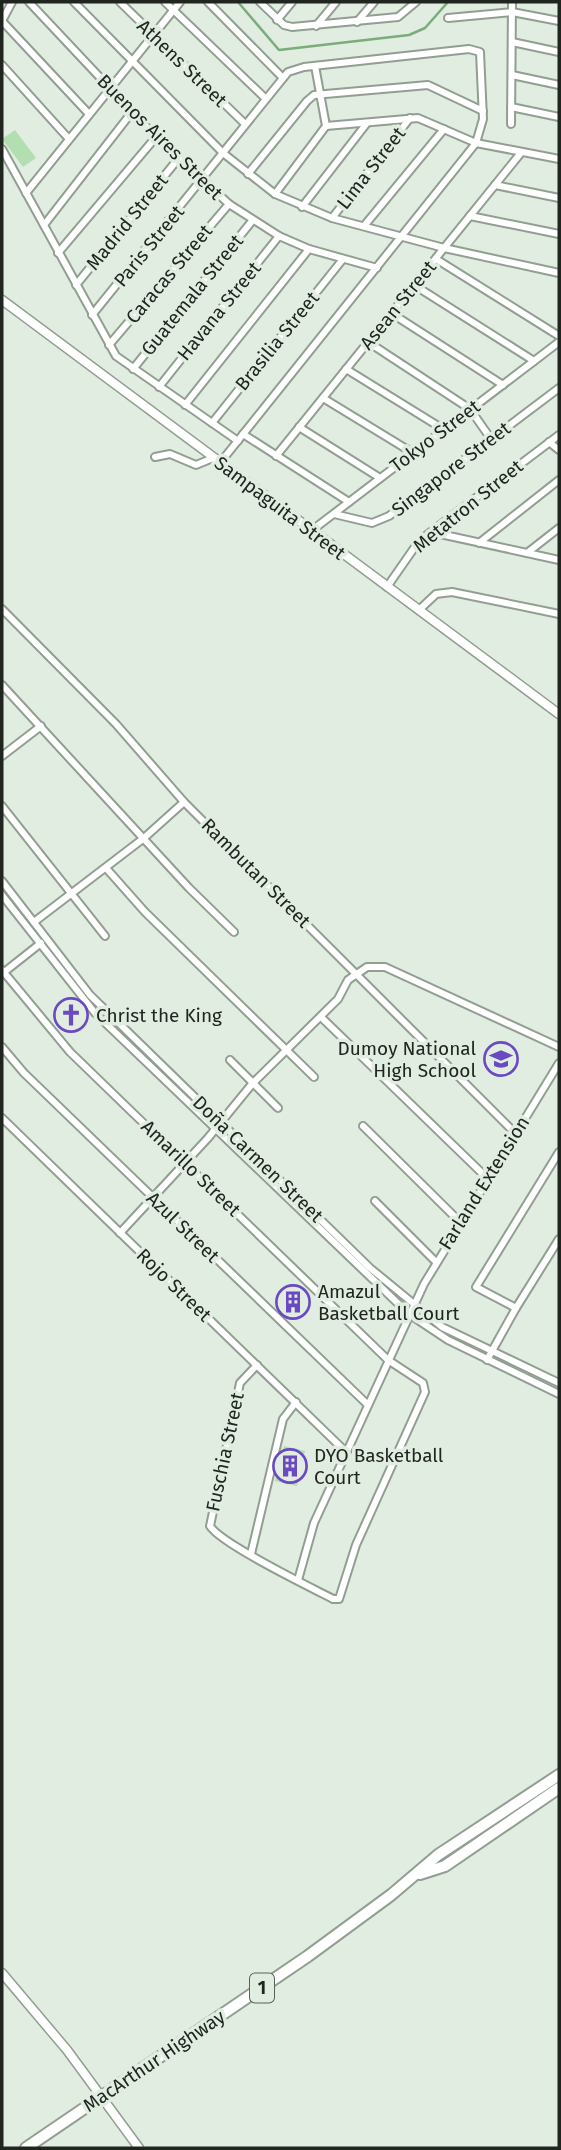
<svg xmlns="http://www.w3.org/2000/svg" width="561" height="2150" font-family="'Fira Sans',sans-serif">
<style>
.green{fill:#b3deb2}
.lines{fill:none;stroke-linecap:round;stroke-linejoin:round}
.stream{stroke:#7aad79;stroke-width:2.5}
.minor-casing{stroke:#929e92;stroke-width:10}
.tertiary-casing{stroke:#929e92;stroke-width:11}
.trunk-casing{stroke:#929e92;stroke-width:14}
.minor{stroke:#fff;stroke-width:6}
.tertiary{stroke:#fff;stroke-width:8}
.trunk{stroke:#fff;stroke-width:10}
.labels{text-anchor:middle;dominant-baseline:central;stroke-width:7;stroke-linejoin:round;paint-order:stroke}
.shield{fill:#e0ede0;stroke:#5a615a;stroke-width:2}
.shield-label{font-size:18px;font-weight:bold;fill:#202520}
.street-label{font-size:19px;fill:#202520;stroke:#e0ede0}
.poi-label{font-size:19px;fill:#202520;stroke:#e0ede0;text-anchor:start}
</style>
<rect width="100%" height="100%" fill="#e0ede0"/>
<g class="green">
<path d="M15 130 36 158 23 167 2 139Z"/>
<path d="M284 1446 305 1451 297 1486 275 1481Z"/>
</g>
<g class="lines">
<path class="stream" d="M238 2 279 50 409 35 425 28 448 2"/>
<g class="minor-casing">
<g id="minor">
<path d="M29 2 156 137 229 204 279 236 309 249 377 268"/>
<path d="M74 2 223 153 275 194 332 218 444 248 559 273"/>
<path d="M120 2 244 123"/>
<path d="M165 2 265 98"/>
<path d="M208 2 282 77"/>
<path d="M260 2 284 25 292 27 398 17 416 2"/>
<path d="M448 18 512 12 559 21"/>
<path d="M277 20 292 2"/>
<path d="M2 21 89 114"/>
<path d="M2 21 12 2"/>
<path d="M357 22 374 2"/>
<path d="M316 26 336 2"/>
<path d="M512 42 559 52"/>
<path d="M2 65 69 139"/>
<path d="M315 66 326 126"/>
<path d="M512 75 559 85"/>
<path d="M511 107 559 117"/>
<path d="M511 124 512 2"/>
<path d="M326 126 418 118 476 143 559 159"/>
<path d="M2 149 116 356 238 441"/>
<path d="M248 174 307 101 314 95 428 85 483 111"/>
<path d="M495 185 559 198"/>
<path d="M26 193 180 2"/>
<path d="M275 194 326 126"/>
<path d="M302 207 367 123"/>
<path d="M470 216 559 234"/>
<path d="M332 218 410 118"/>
<path d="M44 225 132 112"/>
<path d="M364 226 444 129"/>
<path d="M58 253 156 137"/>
<path d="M436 259 559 336"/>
<path d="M76 285 178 159"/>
<path d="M414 285 534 361"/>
<path d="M391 313 503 385"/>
<path d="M92 315 288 72 304 67 469 49 480 52 483 119 476 143 220 463"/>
<path d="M368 342 470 409 491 439"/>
<path d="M109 345 229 204"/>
<path d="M133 369 252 221"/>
<path d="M346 369 443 429"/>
<path d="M159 387 279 236"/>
<path d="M323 398 413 453"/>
<path d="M185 405 309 249"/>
<path d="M212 423 343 259"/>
<path d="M299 427 380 478"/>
<path d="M243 434 349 502"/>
<path d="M549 442 559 450"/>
<path d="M276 456 520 154"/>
<path d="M155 457 170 454 196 465 213 458"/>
<path d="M334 514 372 523 389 516 559 388"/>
<path d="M311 531 559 342"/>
<path d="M431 532 559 560"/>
<path d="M479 543 559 480"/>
<path d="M527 553 559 528"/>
<path d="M387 587 419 541 559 435"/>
<path d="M2 609 116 724 184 802 515 1133"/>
<path d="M419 610 436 594 452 592 559 614"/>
<path d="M2 685 189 888 234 932"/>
<path d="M2 756 41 726"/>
<path d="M2 806 105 936"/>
<path d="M106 868 145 912 314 1077"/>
<path d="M2 881 90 995 370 1268 442 1327 559 1383"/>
<path d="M2 895 95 1013 409 1314 448 1340 559 1394"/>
<path d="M34 922 144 838 184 802"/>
<path d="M2 970 70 1052 388 1360 423 1383 425 1392 356 1545 339 1599H333C310 1587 221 1544 210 1526L240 1383 257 1365"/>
<path d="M3 973 41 943"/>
<path d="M321 1017 487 1178"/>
<path d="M2 1047 24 1073 368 1405"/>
<path d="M230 1060 278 1108"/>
<path d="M2 1118 346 1452"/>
<path d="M363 1126 460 1222"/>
<path d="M375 1201 436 1262"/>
<path d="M120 1233 208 1138 252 1084 338 999 348 980 367 967H385L559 1047"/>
<path d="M516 1308 476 1287 559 1152"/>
<path d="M487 1360 516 1308 559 1239"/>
<path d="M251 1554 283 1419 296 1402"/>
<path d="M298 1580 314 1523 424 1284 559 1063"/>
</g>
</g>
<g class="tertiary-casing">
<g id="tertiary">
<path d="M2 300 559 714"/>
<path d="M2 1973 67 2050 139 2148"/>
</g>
</g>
<g class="trunk-casing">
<g id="trunk">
<path d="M420 1874 445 1866 559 1788"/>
<path d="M26 2148 308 1956 391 1895 438 1855 559 1775"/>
</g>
</g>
<use href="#minor" class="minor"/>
<use href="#tertiary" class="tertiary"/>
<use href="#trunk" class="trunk"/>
</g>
<defs>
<g id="church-ring" transform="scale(1.75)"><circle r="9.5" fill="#e0ede0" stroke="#6b49c2" stroke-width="1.5"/><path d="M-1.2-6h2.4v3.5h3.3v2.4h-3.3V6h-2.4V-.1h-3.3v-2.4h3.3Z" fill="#6b49c2"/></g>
<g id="school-ring" transform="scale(1.75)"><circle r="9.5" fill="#e0ede0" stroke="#6b49c2" stroke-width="1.5"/><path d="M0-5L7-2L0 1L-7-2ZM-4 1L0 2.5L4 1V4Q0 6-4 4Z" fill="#6b49c2"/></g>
<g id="building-ring" transform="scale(1.75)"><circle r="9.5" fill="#e0ede0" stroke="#6b49c2" stroke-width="1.5"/><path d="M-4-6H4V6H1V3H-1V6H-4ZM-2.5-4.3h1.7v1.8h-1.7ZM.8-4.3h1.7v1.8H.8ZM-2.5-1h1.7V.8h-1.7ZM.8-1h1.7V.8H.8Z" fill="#6b49c2"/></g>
</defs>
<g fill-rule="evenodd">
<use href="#church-ring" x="71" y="1015"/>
<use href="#school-ring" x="501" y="1059"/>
<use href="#building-ring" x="293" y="1302"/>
<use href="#building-ring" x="290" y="1466"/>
</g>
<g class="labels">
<rect class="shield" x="250" y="1973.5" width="24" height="29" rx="5"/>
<g class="shield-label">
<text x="262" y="1988">1</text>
</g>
<g class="street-label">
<text transform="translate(182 63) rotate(44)">Athens Street</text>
<text transform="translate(160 137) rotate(45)">Buenos Aires Street</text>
<text transform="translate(371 168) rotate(-52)">Lima Street</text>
<text transform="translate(127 222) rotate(-51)">Madrid Street</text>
<text transform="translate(149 246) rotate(-51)">Paris Street</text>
<text transform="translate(169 274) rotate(-50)">Caracas Street</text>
<text transform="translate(192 295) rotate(-51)">Guatemala Street</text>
<text transform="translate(398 305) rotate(-51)">Asean Street</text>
<text transform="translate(219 311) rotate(-51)">Havana Street</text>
<text transform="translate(277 341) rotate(-51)">Brasilia Street</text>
<text transform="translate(435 436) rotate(-37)">Tokyo Street</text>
<text transform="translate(451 469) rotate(-37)">Singapore Street</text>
<text transform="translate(468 506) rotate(-39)">Metatron Street</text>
<text transform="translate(280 508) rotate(37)">Sampaguita Street</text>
<text transform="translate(256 873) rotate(45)">Rambutan Street</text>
<text transform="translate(258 1159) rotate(44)">Doña Carmen Street</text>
<text transform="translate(191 1168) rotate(44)">Amarillo Street</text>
<text transform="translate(484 1183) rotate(-58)">Farland Extension</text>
<text transform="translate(183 1227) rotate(44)">Azul Street</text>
<text transform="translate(174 1285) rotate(44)">Rojo Street</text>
<text transform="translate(225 1452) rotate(-78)">Fuschia Street</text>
<text transform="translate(154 2061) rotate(-34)">MacArthur Highway</text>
</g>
<g class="poi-label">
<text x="96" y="1015">Christ the King</text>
<text x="476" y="1048" text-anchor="end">Dumoy National<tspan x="476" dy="22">High School</tspan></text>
<text x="318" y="1291">Amazul<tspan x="318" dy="22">Basketball Court</tspan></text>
<text x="314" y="1455">DYO Basketball<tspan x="314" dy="22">Court</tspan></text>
</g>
</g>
<rect width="561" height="2150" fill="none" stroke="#202520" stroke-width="7"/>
</svg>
